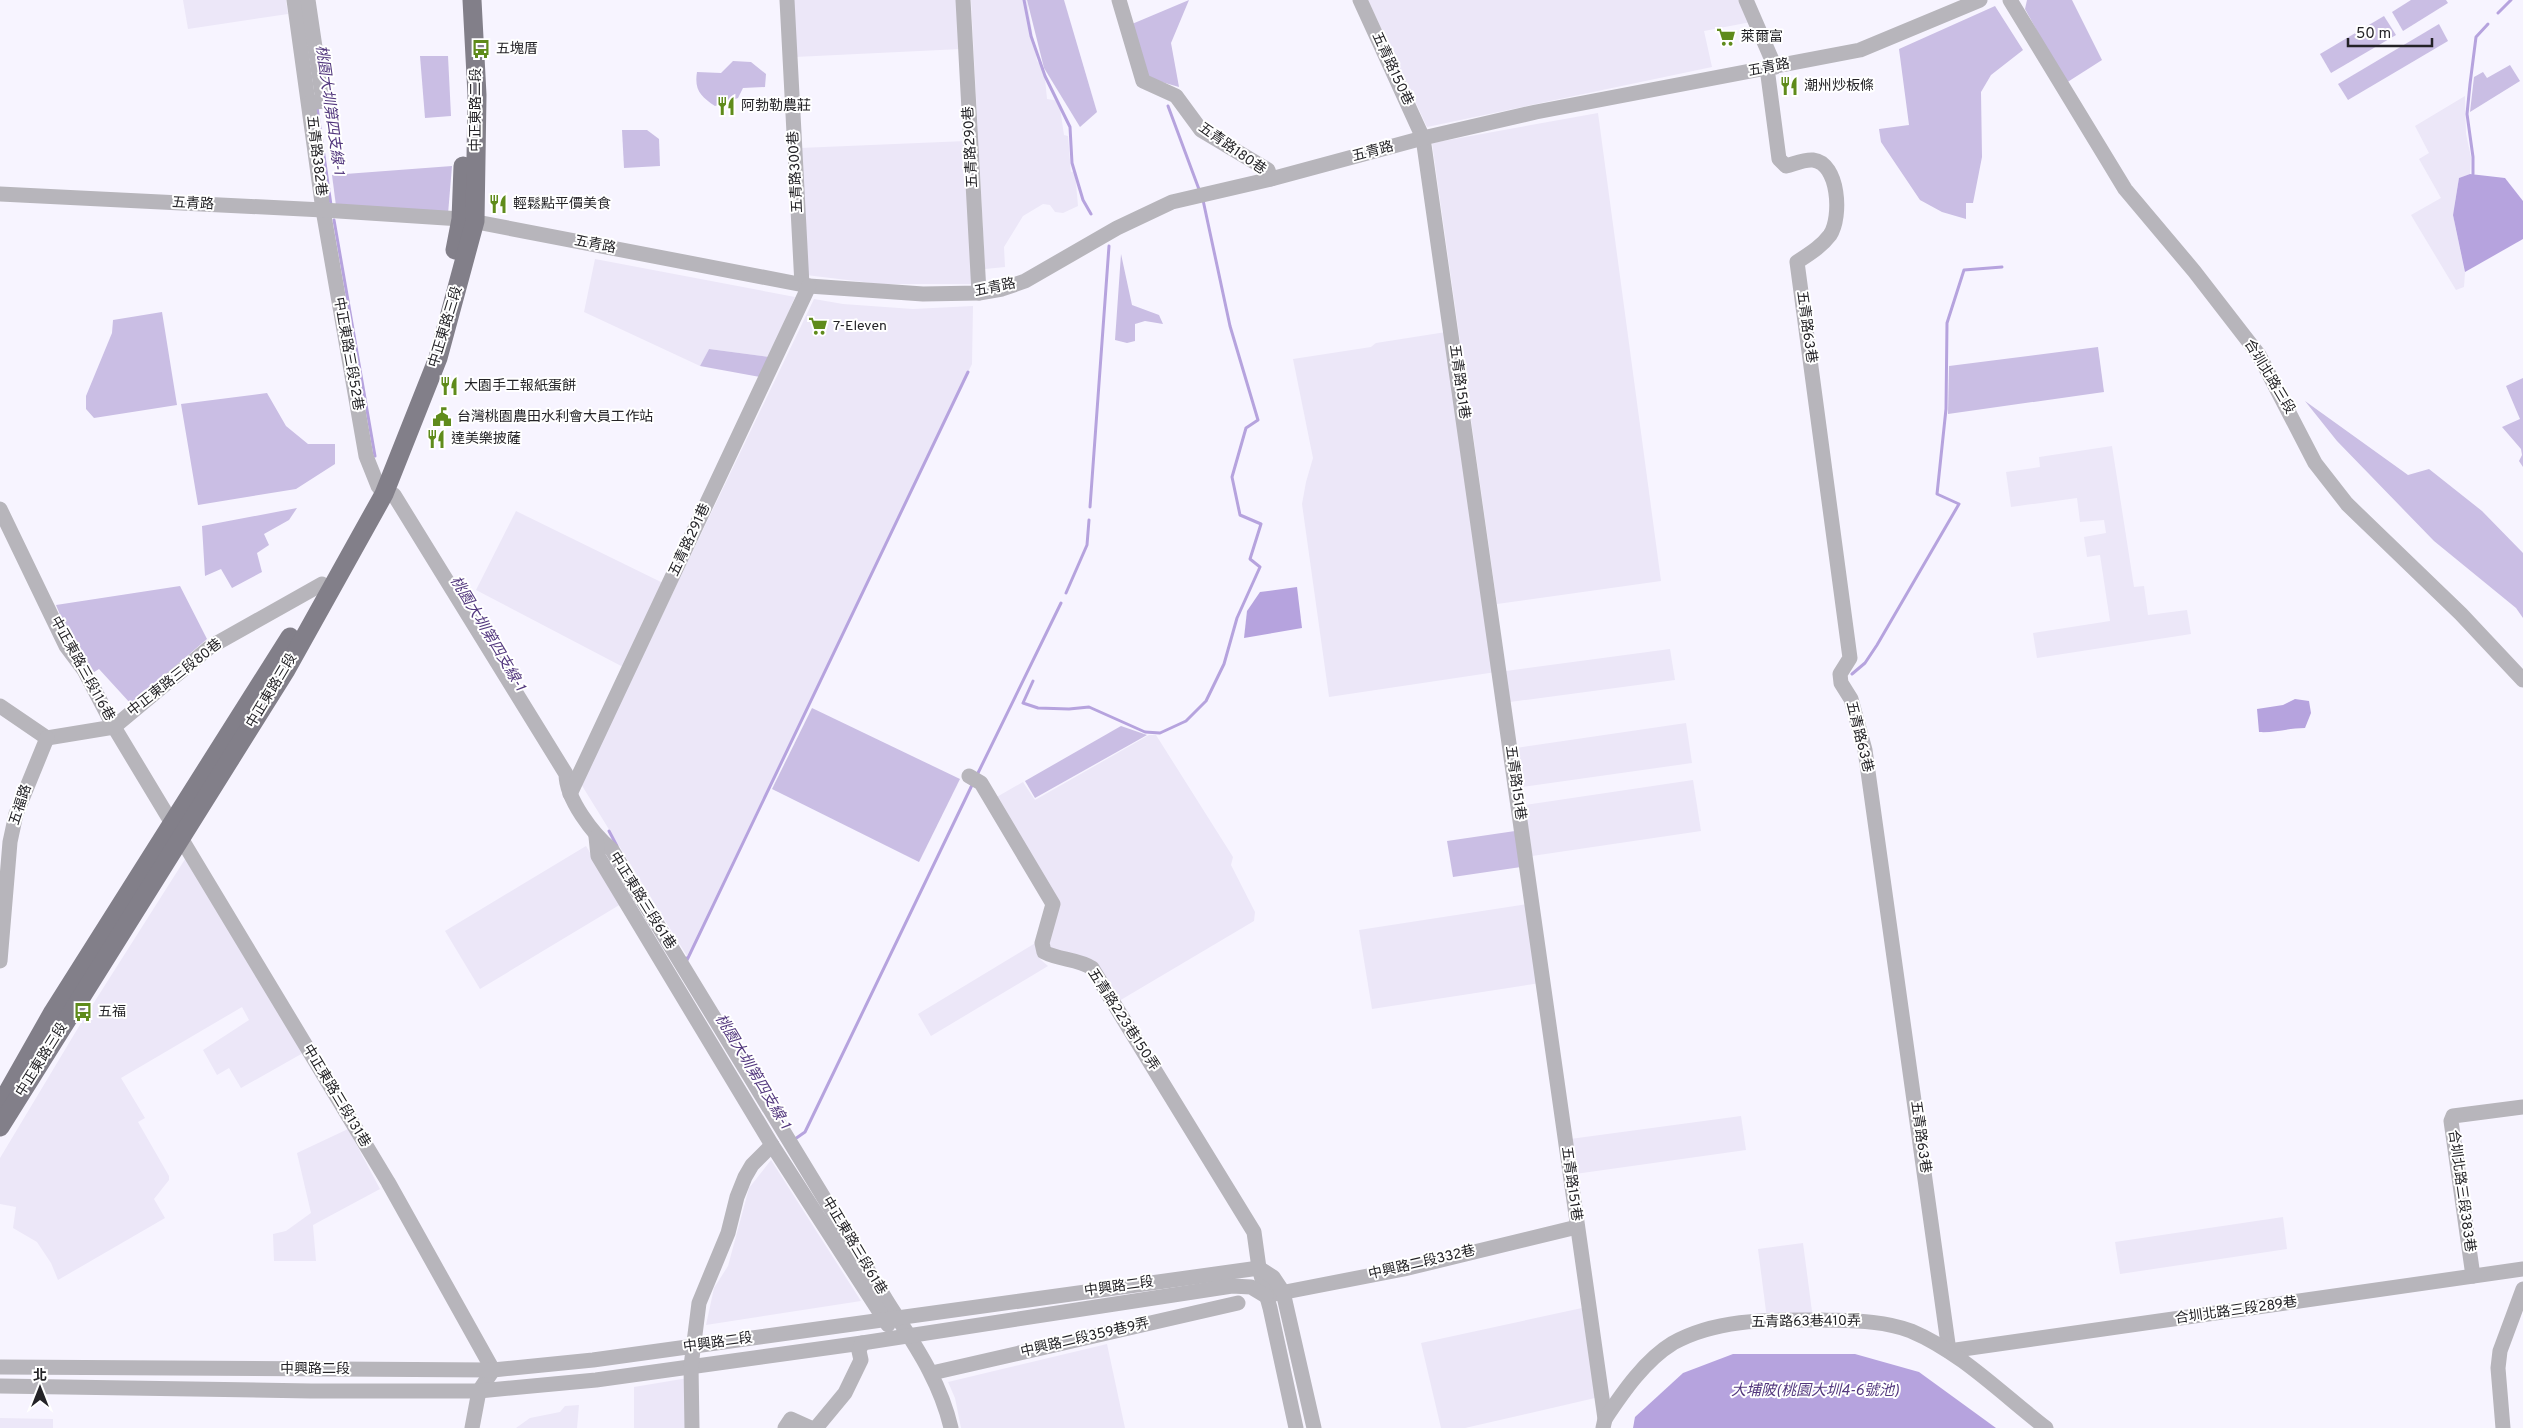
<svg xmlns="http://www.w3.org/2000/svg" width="2523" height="1428" font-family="Overpass,'Noto Sans TC',sans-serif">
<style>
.built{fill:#ece7f8}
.green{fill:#cabee4}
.water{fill:#b6a3de}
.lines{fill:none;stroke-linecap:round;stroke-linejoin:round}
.stream{stroke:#b6a3de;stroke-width:3}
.minor{stroke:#b7b5bb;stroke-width:15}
.major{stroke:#827f89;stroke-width:19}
.labels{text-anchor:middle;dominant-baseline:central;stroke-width:4;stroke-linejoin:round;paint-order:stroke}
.poi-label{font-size:14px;fill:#242327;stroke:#fff;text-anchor:start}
.street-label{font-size:14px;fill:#242327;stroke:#fff}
.water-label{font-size:15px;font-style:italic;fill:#53387e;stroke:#fff}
</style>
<rect width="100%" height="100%" fill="#f7f4ff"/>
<g class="built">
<path d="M183 0H286L288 14 188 29Z"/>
<path d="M792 0H959L961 49 795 57Z"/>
<path d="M971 0H1027L1037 61 1044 68 1047 99 1059 101 1064 135 1068 136 1071 172 1075 171 1078 206 1063 213 1055 212 1050 205 1043 204 1023 216 1004 247 1005 267 985 269Z"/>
<path d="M1368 0H1741L1751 22 1704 31 1712 67 1427 127Z"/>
<path d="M2465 96 2466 134 2471 157 2470 174 2459 178 2453 215 2465 273 2464 287 2456 290 2411 215 2441 198 2419 159 2429 153 2415 126Z"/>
<path d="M1598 113 1661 581 1497 604 1432 143Z"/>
<path d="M966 141 976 284H880L806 275 800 148Z"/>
<path d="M595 259 795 297 769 357 709 349 700 366 584 312Z"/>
<path d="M814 299 843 304 913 309 973 306 972 364 687 956 581 784Z"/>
<path d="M1446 332 1496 672 1329 697 1302 504 1306 482 1313 458 1293 359 1371 347 1376 343Z"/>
<path d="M2112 446 2134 587 2144 586 2148 615 2187 610 2191 634 2037 658 2033 633 2110 621 2100 555 2087 557 2084 537 2106 533 2104 520 2080 522 2077 498 2011 507 2006 472 2040 467 2039 457Z"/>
<path d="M516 511 665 584 625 668 476 590Z"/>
<path d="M1670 649 1675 680 1510 702 1506 671Z"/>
<path d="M1686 723 1692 763 1522 787 1516 748Z"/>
<path d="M1149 735H1156L1233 857 1231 865 1255 912 1254 921 1119 1001 1094 961 1050 950 1048 943 1059 903 995 798 1023 782 1035 800Z"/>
<path d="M1693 780 1701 831 1532 856 1525 805Z"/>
<path d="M586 846 621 904 480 989 445 931Z"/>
<path d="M187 856 303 1053 241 1088 229 1068 217 1075 203 1050 249 1020 242 1007 121 1078 145 1118 138 1122 169 1176V1180L154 1199 165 1218 58 1280 51 1263 37 1242 13 1228 16 1207 0 1204V1158L81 1023Z"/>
<path d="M1528 904 1540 983 1372 1009 1359 930Z"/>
<path d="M1037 942 1040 959 1048 966 931 1036 918 1014Z"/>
<path d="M1741 1116 1746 1150 1575 1174 1570 1139Z"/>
<path d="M348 1129 380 1189 313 1225 316 1261H274L273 1234 286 1231 311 1213 297 1153Z"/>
<path d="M771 1160 861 1301 706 1325 714 1288 728 1266 749 1188Z"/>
<path d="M2283 1217 2287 1249 2120 1274 2115 1242Z"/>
<path d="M1803 1243 1813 1319H1767L1758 1249Z"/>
<path d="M1582 1308 1595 1398 1465 1428H1441L1421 1343Z"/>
<path d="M1107 1344 1125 1428H961L955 1398 948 1382Z"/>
<path d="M688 1378 689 1428H634V1387Z"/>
<path d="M579 1405 577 1428H516L530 1418 560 1412 565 1406Z"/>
<path d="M0 1418 53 1419V1428H0Z"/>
</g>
<g class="green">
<path d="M1027 0H1064L1097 112 1080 127 1044 68Z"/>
<path d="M1189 0 1171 43 1179 87 1148 78 1132 24Z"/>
<path d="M2027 0H2072L2102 60 2066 83 2025 9Z"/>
<path d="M2411 0H2446L2448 3 2403 31 2392 12Z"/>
<path d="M1995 6 2023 50 1991 75 1981 92 1982 157 1973 203H1966V219L1942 212 1920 200 1881 142 1879 129 1909 125 1899 49Z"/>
<path d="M2384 16 2396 35 2331 73 2320 54Z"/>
<path d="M2439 24 2448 41 2348 100 2338 84Z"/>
<path d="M448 56 451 116 425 118 420 56Z"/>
<path d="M733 61 751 62 766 74 765 87 743 88 738 98 715 106C701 97 694 90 697 72L721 73Z"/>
<path d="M2510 65 2520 81 2470 112 2474 77 2483 72 2487 78Z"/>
<path d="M622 130H647L659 139 660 166 624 168Z"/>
<path d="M452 166 448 214 336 206 332 175Z"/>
<path d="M1121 254 1132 305 1159 315 1163 324 1145 321 1135 324V341L1127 343 1115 340Z"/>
<path d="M162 312 177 405 94 418 86 409V396L112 333 113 320Z"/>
<path d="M2098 347 2104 392 1948 414 1949 366Z"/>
<path d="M709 349 769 357 760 377 700 366Z"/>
<path d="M2523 378V467L2519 461 2522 455 2521 449 2502 427 2520 419 2506 386Z"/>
<path d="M267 393 286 426 308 444H335V464L296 489 198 505 181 404Z"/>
<path d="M2305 401 2408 475 2429 469 2482 511 2523 553V618L2516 608 2434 541 2337 441Z"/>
<path d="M297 508 289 520 264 534 269 545 257 553 262 572 232 588 221 569 205 576 202 526Z"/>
<path d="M180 586 207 639 131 704 99 669 91 674 72 643 56 605Z"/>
<path d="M812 708 960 779 919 862 772 789Z"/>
<path d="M1121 726 1147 735 1035 798 1025 781Z"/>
<path d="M1515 831 1521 867 1453 877 1447 841Z"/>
</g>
<g class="water">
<path d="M2470 174 2505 178 2523 201V239L2465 272 2453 215 2459 178Z"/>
<path d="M1297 587 1302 628 1244 638 1247 611 1260 592Z"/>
<path d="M2295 699 2309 701 2311 713 2305 728C2289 728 2275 733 2259 732L2257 709 2283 705Z"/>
<path d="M1733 1354H1855L1919 1372 1996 1428H1633L1635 1417 1683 1373Z"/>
</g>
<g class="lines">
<g class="stream">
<path d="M1024 0 1031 36 1045 76 1070 127 1072 163 1083 200 1091 214"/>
<path d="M2498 13 2511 0"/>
<path d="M1168 106 1200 192"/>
<path d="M317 107 331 205"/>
<path d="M2473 174V157L2467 114 2470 84 2476 37 2488 24"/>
<path d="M334 220 375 456"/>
<path d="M1090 507 1109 246"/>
<path d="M1066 593 1087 545 1089 520"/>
<path d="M1852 674 1865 663 1877 645 1959 504 1937 494 1946 409 1947 323 1964 270 2002 267"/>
<path d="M1033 681 1023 703 1038 708 1069 709 1089 707 1145 732 1160 733 1186 721 1206 701 1224 664 1237 618 1260 567 1250 559 1261 524 1240 515 1232 477 1246 428 1258 420 1230 326 1203 200"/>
<path d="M978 773 1061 603"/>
<path d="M609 831 617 846"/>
<path d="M686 958 687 960 968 372"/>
<path d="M795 1139 805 1132 973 783"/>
</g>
<g class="minor">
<path d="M294 0 323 210 366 456 378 486 384 494 394 495 566 774C566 799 593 834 612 850L888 1303C914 1344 940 1380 951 1428"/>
<path d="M308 0 323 101 309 103"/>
<path d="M787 0 802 285"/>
<path d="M963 0 979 293"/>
<path d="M1119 0 1143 81 1176 96 1201 130 1268 170 1271 179"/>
<path d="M1360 0 1423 138 1605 1419 1603 1428"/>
<path d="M1746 0 1775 67"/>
<path d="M2010 0 2125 189 2194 271 2259 355 2315 463 2347 504 2461 614 2523 680"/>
<path d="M1767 68 1779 159 1786 166C1794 164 1805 159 1813 160 1839 163 1842 217 1830 235 1821 247 1809 254 1797 262L1850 658 1840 674 1841 683 1851 699 1865 750 1949 1351"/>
<path d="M0 194 323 210 461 219 809 286 923 294 979 293 1002 289 1025 281 1117 228 1172 202 1271 179 1423 138 1536 112 1860 50 1980 0"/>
<path d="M0 509 66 646 84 670 114 727 388 1182 493 1370 479 1391 472 1428"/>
<path d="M0 706 47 738"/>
<path d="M47 738 114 727 210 647 322 584"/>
<path d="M969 776 981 783 1053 904 1042 943 1044 952C1059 960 1078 959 1092 968L1254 1232 1259 1268 1270 1308 1296 1428"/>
<path d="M570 794 809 286"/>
<path d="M596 837 598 856 772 1145 888 1325"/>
<path d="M0 961 10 842 16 814 47 738"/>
<path d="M2473 1276 2451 1121 2453 1116 2523 1107"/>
<path d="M1275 1294 1404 1269 1577 1227"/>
<path d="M1949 1351 2523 1269"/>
<path d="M0 1367 493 1370 593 1360 1259 1268 1273 1277 1283 1292 1314 1428"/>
<path d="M932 1373 1238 1303"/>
<path d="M0 1386 311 1391H479L596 1380 862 1343 1232 1286 1251 1287 1266 1296"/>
<path d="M1605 1419C1623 1392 1645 1360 1673 1343 1718 1318 1771 1320 1821 1320 1851 1321 1882 1320 1911 1331 1961 1352 2003 1395 2046 1428"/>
<path d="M692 1428 691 1366 699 1303 728 1233 737 1197 745 1177 752 1165 772 1145"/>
<path d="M785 1428 791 1419 811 1428"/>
<path d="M816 1428 845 1393 861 1360 859 1351 862 1343"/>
<path d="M2503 1428 2498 1368 2500 1351 2523 1289"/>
</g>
<g class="major">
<path d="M455 250 461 219 463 166"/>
<path d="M2 1102 53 1012 290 637"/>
<path d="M0 1127 286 670 384 494 438 358 475 221 477 95 472 0"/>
</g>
</g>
<defs>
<g id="supermarket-bare" transform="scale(1.5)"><path d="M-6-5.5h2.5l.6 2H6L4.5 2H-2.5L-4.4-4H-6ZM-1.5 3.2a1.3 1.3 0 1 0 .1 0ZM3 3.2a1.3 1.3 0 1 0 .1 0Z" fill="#5f8b1b" stroke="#fff" stroke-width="2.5" paint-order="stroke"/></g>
<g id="bus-bare" transform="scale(1.5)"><path d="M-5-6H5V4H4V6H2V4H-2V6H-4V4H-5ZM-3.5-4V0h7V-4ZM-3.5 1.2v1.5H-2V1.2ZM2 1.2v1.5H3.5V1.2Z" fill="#5f8b1b" stroke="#fff" stroke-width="2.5" paint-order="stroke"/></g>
<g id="restaurant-bare" transform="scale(1.5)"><path d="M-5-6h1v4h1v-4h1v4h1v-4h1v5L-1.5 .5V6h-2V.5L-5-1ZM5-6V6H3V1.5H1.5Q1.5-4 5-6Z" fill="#5f8b1b" stroke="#fff" stroke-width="2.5" paint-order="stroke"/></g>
<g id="civic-bare" transform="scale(1.5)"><path d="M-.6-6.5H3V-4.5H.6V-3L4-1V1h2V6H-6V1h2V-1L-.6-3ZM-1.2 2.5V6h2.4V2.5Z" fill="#5f8b1b" stroke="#fff" stroke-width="2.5" paint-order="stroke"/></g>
</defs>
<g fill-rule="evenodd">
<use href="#supermarket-bare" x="1726" y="37"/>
<use href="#bus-bare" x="481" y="49"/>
<use href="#restaurant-bare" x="1789" y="86"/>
<use href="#restaurant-bare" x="726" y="106"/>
<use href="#restaurant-bare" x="498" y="204"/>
<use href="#supermarket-bare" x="818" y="326"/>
<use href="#restaurant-bare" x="449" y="386"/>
<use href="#civic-bare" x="442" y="417"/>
<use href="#restaurant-bare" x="436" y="439"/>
<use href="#bus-bare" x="83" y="1012"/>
</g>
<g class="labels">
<g class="poi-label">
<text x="1741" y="37">萊爾富</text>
<text x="496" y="49">五塊厝</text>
<text x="1804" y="86">潮州炒板條</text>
<text x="741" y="106">阿勃勒農莊</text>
<text x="513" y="204">輕鬆點平價美食</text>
<text x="833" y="326">7-Eleven</text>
<text x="464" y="386">大園手工報紙蛋餅</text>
<text x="457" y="417">台灣桃園農田水利會大員工作站</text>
<text x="451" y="439">達美樂披薩</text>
<text x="98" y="1012">五福</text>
</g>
<g class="street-label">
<text transform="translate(1769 68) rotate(-11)">五青路</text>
<text transform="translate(1392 69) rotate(65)">五青路150巷</text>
<text transform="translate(476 110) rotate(-90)">中正東路二段</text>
<text transform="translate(971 147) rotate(-93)">五青路290巷</text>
<text transform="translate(1232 149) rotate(35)">五青路180巷</text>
<text transform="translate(1373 152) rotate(-15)">五青路</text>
<text transform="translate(316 156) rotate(83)">五青路382巷</text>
<text transform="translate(796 172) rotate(-93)">五青路300巷</text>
<text transform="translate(193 204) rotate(3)">五青路</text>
<text transform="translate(595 245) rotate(11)">五青路</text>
<text transform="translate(995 288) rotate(-12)">五青路</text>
<text transform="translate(446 327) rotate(-73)">中正東路三段</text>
<text transform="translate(1806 327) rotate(82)">五青路63巷</text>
<text transform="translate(348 354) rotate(80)">中正東路三段52巷</text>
<text transform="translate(2269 377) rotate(59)">合圳北路三段</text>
<text transform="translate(1459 382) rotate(82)">五青路151巷</text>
<text transform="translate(690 540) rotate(-65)">五青路291巷</text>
<text transform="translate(82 669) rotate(61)">中正東路三段116巷</text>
<text transform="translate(175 678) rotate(-38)">中正東路三段80巷</text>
<text transform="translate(272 691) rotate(-59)">中正東路三段</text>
<text transform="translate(1859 737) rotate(76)">五青路63巷</text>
<text transform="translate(1515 783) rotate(82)">五青路151巷</text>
<text transform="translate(21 805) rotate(-72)">五福路</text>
<text transform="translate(642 901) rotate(58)">中正東路三段61巷</text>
<text transform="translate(1123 1020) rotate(57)">五青路223巷150弄</text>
<text transform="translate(42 1060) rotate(-58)">中正東路三段</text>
<text transform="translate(336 1096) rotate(59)">中正東路三段131巷</text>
<text transform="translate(1920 1137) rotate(82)">五青路63巷</text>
<text transform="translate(1571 1184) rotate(82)">五青路151巷</text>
<text transform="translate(2461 1191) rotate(82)">合圳北路三段383巷</text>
<text transform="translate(854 1246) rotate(59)">中正東路三段61巷</text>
<text transform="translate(1422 1263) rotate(-13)">中興路二段332巷</text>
<text transform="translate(1119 1287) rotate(-8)">中興路二段</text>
<text transform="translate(2236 1311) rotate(-8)">合圳北路三段289巷</text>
<text transform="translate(1806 1322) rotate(-1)">五青路63巷410弄</text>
<text transform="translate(1085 1338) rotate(-13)">中興路二段359巷9弄</text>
<text transform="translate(718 1343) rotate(-8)">中興路二段</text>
<text x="315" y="1369">中興路二段</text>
</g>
<g class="water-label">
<text transform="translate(329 110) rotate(82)">桃園大圳第四支線-1</text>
<text transform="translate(487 634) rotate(59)">桃園大圳第四支線-1</text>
<text transform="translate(752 1072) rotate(59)">桃園大圳第四支線-1</text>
<text x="1815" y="1391">大埔陂(桃園大圳4-6號池)</text>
</g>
</g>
<g transform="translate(40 1388)" stroke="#ffffff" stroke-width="4" paint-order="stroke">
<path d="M0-4L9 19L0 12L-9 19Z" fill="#242327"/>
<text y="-8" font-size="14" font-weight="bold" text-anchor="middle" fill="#242327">北</text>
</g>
<path d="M2348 38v8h84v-8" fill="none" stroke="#242327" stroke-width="2.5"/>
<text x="2356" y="38" font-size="15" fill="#242327" stroke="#ffffff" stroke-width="4" paint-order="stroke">50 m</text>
</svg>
